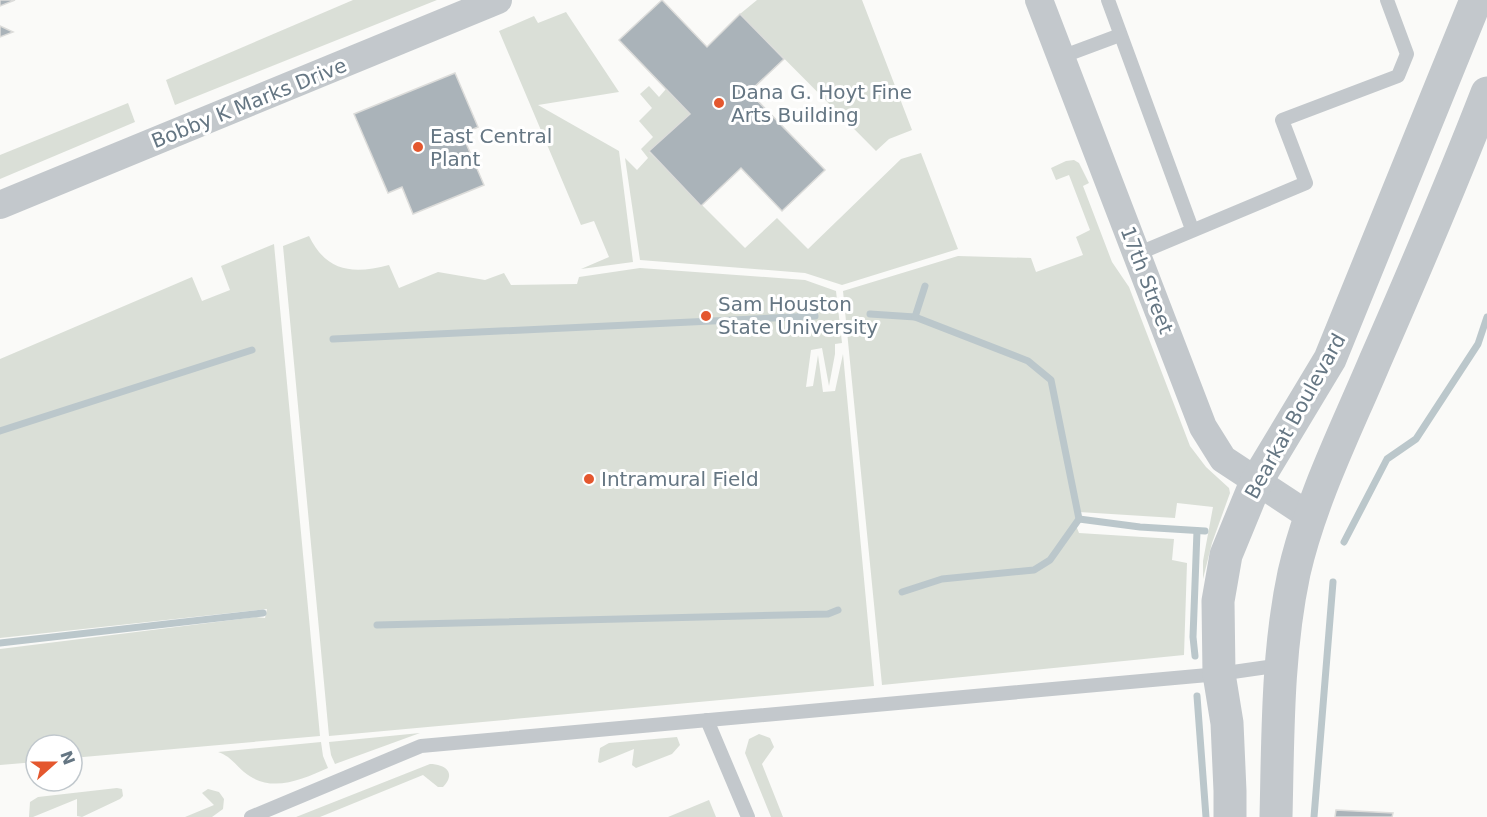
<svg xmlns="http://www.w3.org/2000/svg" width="1487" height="817" font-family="'DejaVu Sans',sans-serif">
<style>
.green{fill:#dadfd7}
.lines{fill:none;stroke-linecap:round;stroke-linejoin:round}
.stream{stroke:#bbc7cb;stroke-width:7}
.building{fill:#aab3b9;stroke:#dcdcda;stroke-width:1.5}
.service{stroke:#c3c8cc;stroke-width:14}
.minor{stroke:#c3c8cc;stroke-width:28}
.tertiary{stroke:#c3c8cc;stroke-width:33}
.poi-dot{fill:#e4572e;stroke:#fff;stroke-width:2}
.labels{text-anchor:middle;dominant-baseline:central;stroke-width:6;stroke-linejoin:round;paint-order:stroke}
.poi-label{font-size:20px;fill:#657683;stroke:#fff;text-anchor:start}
.street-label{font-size:20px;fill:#657683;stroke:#fff}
</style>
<rect width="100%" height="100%" fill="#fafaf8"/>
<g class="green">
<path d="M353 0H437L175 105 166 80Z"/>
<path d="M757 0H862L912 130 889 139 876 151 740 14Z"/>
<path d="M566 12 619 92 538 105 619 151 633 262 581 269 609 257 594 221 581 225 499 31 534 16 538 23Z"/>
<path d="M649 86 659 97 666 89 690 114 649 152 745 248 777 218 808 249 901 159 921 153 958 249 842 285 805 273 640 260 625 158 637 170 648 158 641 149 653 137 639 121 652 108 640 94Z"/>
<path d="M128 103 135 122 0 179V155Z"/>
<path d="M1074 160 1079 163 1089 183 1083 186 1112 262 1129 287 1190 446 1206 467 1229 488 1230 493 1212 543 1203 579V561L1213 507 1177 503 1175 518 1079 512 1075 523 1079 533 1174 539 1172 560 1187 563 1184 655 882 685 843 291 958 256 1031 258 1036 272 1083 255 1076 237 1090 230 1069 175 1056 180 1051 168 1066 161Z"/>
<path d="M309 236C327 273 354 274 389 265L399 288 438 272 485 280 504 273 511 285 577 284 579 277 640 268 805 280 836 291 842 343 835 344V354L829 386 822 348 811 350 806 387 813 386 818 355 823 392 835 391 843 354 874 686 329 736 283 246Z"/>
<path d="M274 244 320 736 72 758V745H36V762L0 765V649L256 617 265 618 267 609 0 638V359L192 277 202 301 230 290 221 266Z"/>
<path d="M420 733 335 764 331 755 329 742Z"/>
<path d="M759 734 770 738 774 747 762 764 783 817H771L745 753 749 739Z"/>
<path d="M677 737 680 745 672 754 636 768 632 765 634 749 600 763 598 762 600 748 609 743Z"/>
<path d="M321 742 323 756 328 768C301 780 270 794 244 772 235 764 230 756 218 752Z"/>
<path d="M430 764C445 764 457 773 443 787H438L423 775 320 817H296Z"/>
<path d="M117 788 122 789 123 796 120 799 82 817 77 816V799L33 817H29L30 802 38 797Z"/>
<path d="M208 789 219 792 224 799 223 809 212 817H185L214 805 202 793Z"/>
<path d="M709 800 716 817H668Z"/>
</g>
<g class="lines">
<g class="stream">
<path d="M870 314 915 317 1028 361 1051 380 1079 519 1050 560 1034 570 942 579 902 592"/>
<path d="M915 317 925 286"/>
<path d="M333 339 815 316"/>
<path d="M0 431 252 350"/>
<path d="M1079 519 1140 527 1205 531"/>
<path d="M1344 542 1387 459 1416 439 1478 344 1487 317"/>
<path d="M377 625 828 614 838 610"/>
<path d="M0 643 263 613"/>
<path d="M1195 656 1193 637 1197 531"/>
<path d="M1197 696 1206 817"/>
<path d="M1314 817 1333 582"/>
</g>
</g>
<g class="building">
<path d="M0 0H15L0 6Z"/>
<path d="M662 0 707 47 740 14 784 59 749 92 825 170 782 211 741 168 701 206 649 151 690 114 619 40Z"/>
<path d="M0 26 13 32 0 37Z"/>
<path d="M455 73 478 127 462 134 484 185 413 214 402 187 388 193 354 114Z"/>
<path d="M1336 810 1393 813 1392 817H1335Z"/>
</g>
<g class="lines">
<g class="service">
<path d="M1108 0 1192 229"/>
<path d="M1061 57 1120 35"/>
<path d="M1137 254 1306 183 1282 120 1398 76 1407 54 1387 0"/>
<path d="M707 720 748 817"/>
<path d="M251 817 421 746 1219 674 1281 665"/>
</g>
<g class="minor">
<path d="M1039 0 1203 427 1223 459 1311 517"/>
<path d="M0 205 498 0"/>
</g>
<g class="tertiary">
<path d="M1230 817V791L1227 723 1219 674 1218 601 1226 555 1256 482 1330 359 1476 0"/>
<path d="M1276 817C1278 736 1277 653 1294 573 1311 499 1346 430 1375 361 1414 272 1452 183 1487 93"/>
</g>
</g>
<g class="poi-dot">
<circle cx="719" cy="103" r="6"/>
<circle cx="418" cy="147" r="6"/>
<circle cx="706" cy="316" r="6"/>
<circle cx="589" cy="479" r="6"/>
</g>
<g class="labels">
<g class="poi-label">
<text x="731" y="92">Dana G. Hoyt Fine<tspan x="731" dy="23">Arts Building</tspan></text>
<text x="430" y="136">East Central<tspan x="430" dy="23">Plant</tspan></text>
<text x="718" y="304">Sam Houston<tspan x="718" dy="23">State University</tspan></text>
<text x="601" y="479">Intramural Field</text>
</g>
<g class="street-label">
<text transform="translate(249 103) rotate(-22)">Bobby K Marks Drive</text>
<text transform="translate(1147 280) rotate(69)">17th Street</text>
<text transform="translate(1295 416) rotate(-61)">Bearkat Boulevard</text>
</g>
</g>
<g transform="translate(54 763) rotate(69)"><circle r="28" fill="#ffffff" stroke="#c1c8cd" stroke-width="1.5"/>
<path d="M0-4.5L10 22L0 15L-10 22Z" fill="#e4572e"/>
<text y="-9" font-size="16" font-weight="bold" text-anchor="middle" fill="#657683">N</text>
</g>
</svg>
